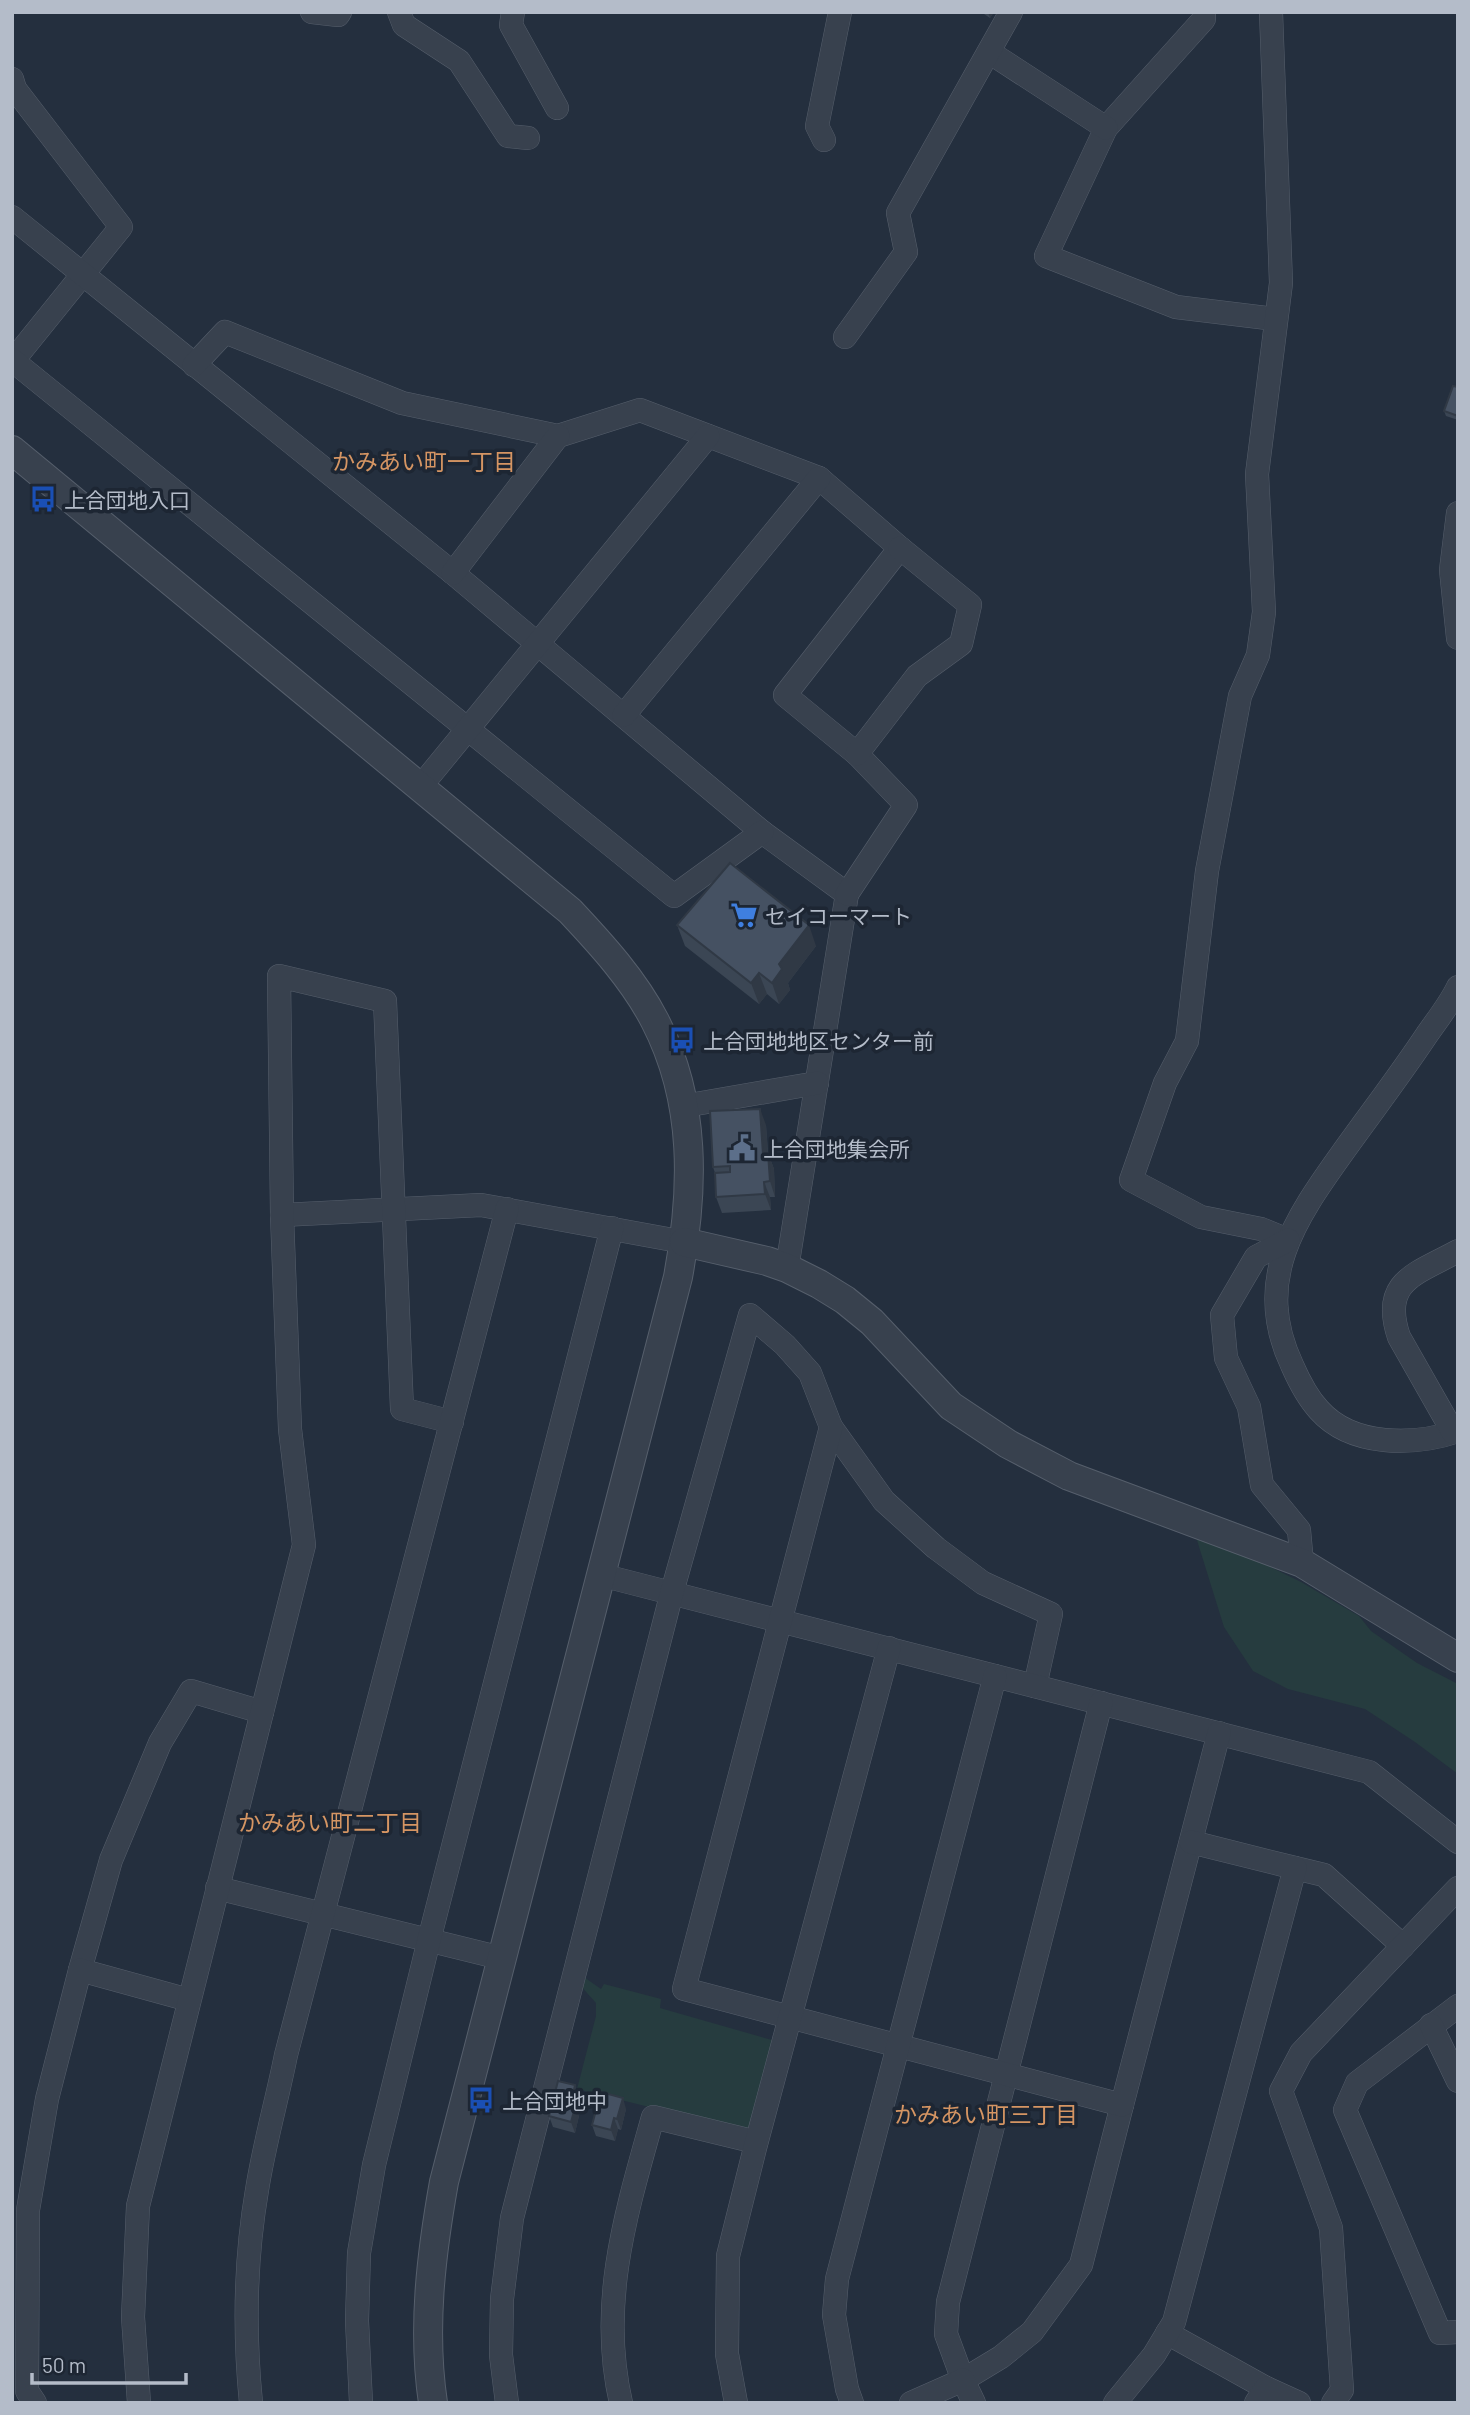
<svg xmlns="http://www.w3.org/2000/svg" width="1470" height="2415" font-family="Barlow,'Noto Sans JP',sans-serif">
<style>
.green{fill:#263c3f}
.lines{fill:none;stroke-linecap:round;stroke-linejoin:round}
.minor-casing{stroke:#565f6c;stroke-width:24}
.tertiary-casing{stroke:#565f6c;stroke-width:30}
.minor{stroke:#38414e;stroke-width:23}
.tertiary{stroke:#38414e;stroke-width:28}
.wall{fill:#3b4654}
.shaded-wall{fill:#303945}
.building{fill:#455162;stroke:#303945;stroke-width:2}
.labels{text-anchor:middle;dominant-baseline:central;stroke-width:7;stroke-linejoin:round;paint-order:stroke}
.poi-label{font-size:21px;fill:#b4bcc9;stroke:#1d2633;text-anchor:start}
.neighbourhood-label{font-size:23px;fill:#d59563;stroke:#1d2633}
</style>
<rect width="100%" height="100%" fill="#242f3e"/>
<g class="green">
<path d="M1191 1521 1252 1558 1301 1582 1359 1616 1371 1631 1417 1663 1458 1684V1774L1415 1742 1365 1709 1288 1689 1253 1671 1224 1627Z"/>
<path d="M581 1975 601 1989 604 1984 661 1999 660 2008 772 2040 749 2132 577 2089 596 2016V2003L579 1984Z"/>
</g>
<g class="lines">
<g class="minor-casing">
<g id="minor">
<path d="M312 12 338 15 340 12"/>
<path d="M399 12 404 25 459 61 508 136 528 138"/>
<path d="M513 12 511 25 557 108"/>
<path d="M1204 12V19L1106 128 1046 256 1176 307 1275 319"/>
<path d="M1271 12 1281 283 1257 474 1264 612 1258 655 1240 696 1207 871 1187 1041 1165 1083 1131 1180 1201 1217 1261 1229 1288 1240"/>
<path d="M989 52 1106 128"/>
<path d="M12 79 15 89 121 227 12 362"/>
<path d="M824 140 817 126 840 12"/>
<path d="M12 217 453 573 762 832 847 894 787 1268"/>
<path d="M845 337 906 252 898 213 1011 12"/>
<path d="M12 360 674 896 762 832"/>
<path d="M194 365 225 332 402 403 558 436 640 410 819 478 900 548 785 695 857 754 906 805 847 894"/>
<path d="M1458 513 1451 570 1458 638"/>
<path d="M453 573 558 436"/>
<path d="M624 715 819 478"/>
<path d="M857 754 917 676 961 644 970 605 900 548"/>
<path d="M421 786 708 436"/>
<path d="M1458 987C1450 1004 1437 1020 1426 1036 1400 1075 1371 1113 1343 1152 1295 1219 1252 1280 1292 1365 1299 1381 1307 1397 1319 1410 1352 1447 1414 1446 1458 1431"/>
<path d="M684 1106 817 1083"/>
<path d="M282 1215 481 1205 684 1242"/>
<path d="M1288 1240 1256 1257 1222 1315 1226 1358 1249 1407 1262 1485 1299 1530 1302 1563"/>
<path d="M831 1427 884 1501 936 1548 983 1583 1051 1614 1035 1686"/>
<path d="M1453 1432 1399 1337C1380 1281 1416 1274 1458 1251"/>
<path d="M601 1575 1369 1772 1458 1842"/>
<path d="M1101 1703 948 2302 946 2334 963 2380 1001 2357 1032 2332 1081 2265 1122 2105"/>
<path d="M1295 1868 1324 1875 1403 1946"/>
<path d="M217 1888 501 1958"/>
<path d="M80 1970 111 1860 160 1743 191 1691 262 1712"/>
<path d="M1458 2006 1357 2083 1345 2110 1440 2333 1458 2332"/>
<path d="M1431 2025 1458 2081"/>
<path d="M1167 2333 1266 2388"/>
<path d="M35 2403 27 2391 28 2210 47 2099 80 1970 189 2000"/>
<path d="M139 2403 133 2317 138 2206 304 1545 290 1429 282 1215 279 976 385 1001 402 1409 452 1422"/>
<path d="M251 2403C244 2332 245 2260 257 2190 264 2145 277 2100 286 2055L507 1209"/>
<path d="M361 2403 357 2321 359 2253 374 2165 429 1940 612 1228"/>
<path d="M507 2403 501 2355 502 2299 512 2218 672 1592 750 1315 785 1345 810 1373 831 1427 684 1989 1122 2105 1219 1733"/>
<path d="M621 2403C598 2303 626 2213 653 2117L756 2142"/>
<path d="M736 2403 727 2354 728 2256 755 2148 889 1648"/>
<path d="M852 2403 847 2389 834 2315 837 2279 995 1676"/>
<path d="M911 2403 963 2380 974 2403"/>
<path d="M1115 2403 1154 2355 1174 2322 1295 1868 1191 1842"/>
<path d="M1256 2403 1266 2388 1299 2403"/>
<path d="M1333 2403 1342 2390 1331 2228 1281 2091 1301 2053 1458 1888"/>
</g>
</g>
<g class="tertiary-casing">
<g id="tertiary">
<path d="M12 450 570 911C601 944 634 980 655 1021 697 1102 694 1191 678 1277L444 2182C431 2255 422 2329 433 2403"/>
<path d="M684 1242 767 1261 787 1268 819 1284 845 1300 872 1322 951 1406 1008 1444 1069 1476 1302 1563 1458 1658"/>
</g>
</g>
<use href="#minor" class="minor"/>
<use href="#tertiary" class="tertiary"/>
</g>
<g class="wall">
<path d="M981 12H994L990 18Z"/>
<path d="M1458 387V420L1446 416 1444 411Z"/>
<path d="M677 925 816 946 788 983 790 990 779 1004 767 994 759 1004 685 946Z"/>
<path d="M766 1125 768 1153 774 1169 775 1197H770L771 1210 722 1213 716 1197 715 1173 713 1167Z"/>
<path d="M575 2085 581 2107 575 2133 553 2127 549 2116Z"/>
<path d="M626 2109 621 2130 618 2129 615 2141 596 2136 592 2125Z"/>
</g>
<g class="shaded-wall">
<path d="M988 12H994L990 18Z"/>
<path d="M809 925 816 946 788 983 790 990 779 1004 772 983 779 964Z"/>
<path d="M759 973 767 994 759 1004 751 983Z"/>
<path d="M760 1109 766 1125 769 1169 763 1154Z"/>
<path d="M768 1153 774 1169 775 1197 770 1181Z"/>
<path d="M764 1182 770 1197 771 1210 765 1194Z"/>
<path d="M575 2085 581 2107 575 2133 571 2122 573 2095Z"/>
<path d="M623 2098 626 2109 621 2130 617 2119Z"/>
<path d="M614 2118 618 2129 615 2141 611 2130Z"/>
</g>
<g class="building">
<path d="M1453 386 1458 387V416L1444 411Z"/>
<path d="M730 863 809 925 779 964 782 969 772 983 759 973 751 983 677 925Z"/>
<path d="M760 1109 763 1154 768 1153 770 1181 764 1182 765 1194 716 1197 715 1173 730 1172V1166L713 1167 710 1111Z"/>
<path d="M558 2081 575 2085 573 2095 578 2097 571 2122 549 2116Z"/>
<path d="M601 2092 623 2098 617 2119 614 2118 611 2130 592 2125Z"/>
</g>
<defs>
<g id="bus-bare" transform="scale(2.1)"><path d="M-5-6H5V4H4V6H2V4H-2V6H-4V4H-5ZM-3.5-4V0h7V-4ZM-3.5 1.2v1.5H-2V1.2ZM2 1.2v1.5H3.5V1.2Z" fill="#1a4fb4" stroke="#1d2633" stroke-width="2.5" paint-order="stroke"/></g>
<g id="supermarket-bare" transform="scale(2.1)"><path d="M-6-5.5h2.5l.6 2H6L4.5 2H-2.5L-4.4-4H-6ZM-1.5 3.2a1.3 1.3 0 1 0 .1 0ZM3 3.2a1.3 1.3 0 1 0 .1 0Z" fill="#3f7fe0" stroke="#1d2633" stroke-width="2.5" paint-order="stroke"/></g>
<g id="civic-bare" transform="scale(2.1)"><path d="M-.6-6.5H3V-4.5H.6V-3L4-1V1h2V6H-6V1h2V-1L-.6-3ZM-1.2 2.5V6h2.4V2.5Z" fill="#5c6f8a" stroke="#1d2633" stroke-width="2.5" paint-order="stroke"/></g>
</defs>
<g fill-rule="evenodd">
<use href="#bus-bare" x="43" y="499"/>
<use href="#supermarket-bare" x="744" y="915"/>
<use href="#bus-bare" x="682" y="1040"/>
<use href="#civic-bare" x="742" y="1148"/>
<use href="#bus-bare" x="481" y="2100"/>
</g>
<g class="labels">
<g class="poi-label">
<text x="64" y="499">上合団地入口</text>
<text x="765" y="915">セイコーマート</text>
<text x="703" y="1040">上合団地地区センター前</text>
<text x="763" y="1148">上合団地集会所</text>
<text x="502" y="2100">上合団地中</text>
</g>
<g class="neighbourhood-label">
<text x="424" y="461">かみあい町一丁目</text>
<text x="330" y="1822">かみあい町二丁目</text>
<text x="986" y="2114">かみあい町三丁目</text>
</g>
</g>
<rect width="1470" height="2415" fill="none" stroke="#b4bcc9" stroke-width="28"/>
<path d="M32 2373v10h154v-10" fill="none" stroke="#b4bcc9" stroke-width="3.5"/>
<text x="42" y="2373" font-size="21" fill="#b4bcc9" stroke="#1d2633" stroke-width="5" paint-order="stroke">50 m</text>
</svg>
